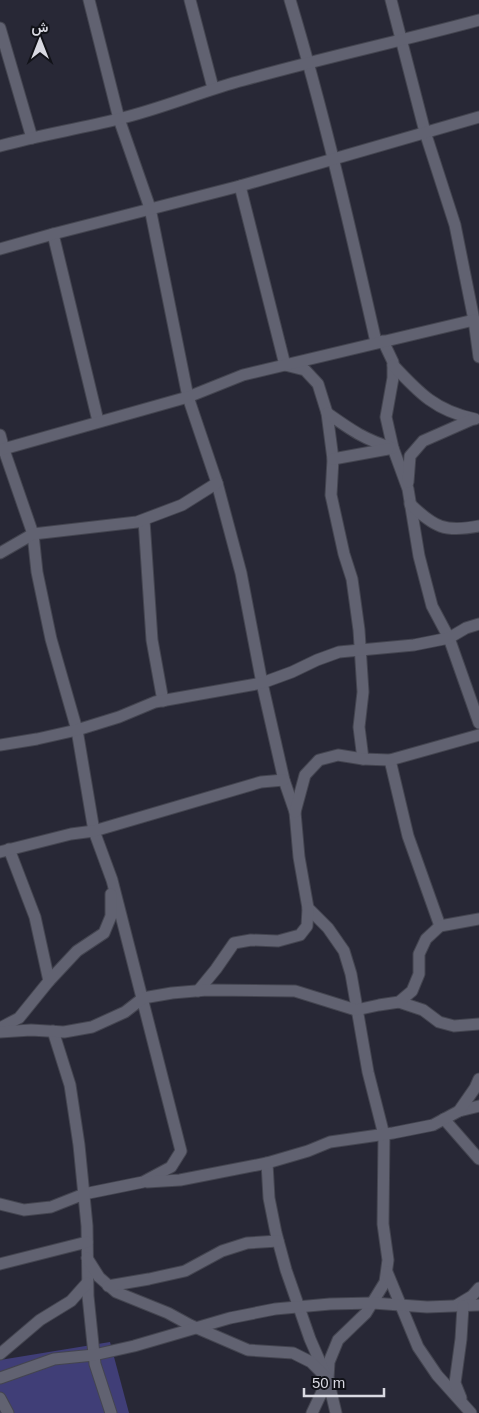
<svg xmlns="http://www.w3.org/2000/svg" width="479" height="1413" font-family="Helvetica,Vazirmatn,sans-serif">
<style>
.green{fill:#403e77}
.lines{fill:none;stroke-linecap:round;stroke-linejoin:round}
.minor-casing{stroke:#444550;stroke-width:13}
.minor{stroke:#616271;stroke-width:11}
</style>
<rect width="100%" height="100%" fill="#282836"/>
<path class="green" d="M110,1342L129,1413H0V1360Z"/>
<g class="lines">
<g class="minor-casing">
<g id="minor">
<path d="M89,0L119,119L150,208L188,397L217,483L241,573L262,683L284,780L295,812L299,857L308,908L328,928L344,951L351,974L368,1072L384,1135L383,1224L388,1260L385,1282L366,1313L338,1340L329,1362L328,1379L336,1413"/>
<path d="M190,0L213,88"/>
<path d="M290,0C324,113 350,227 376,342"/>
<path d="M391,0L425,132L455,225L474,320"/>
<path d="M0,28L32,138"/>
<path d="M0,146C39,135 79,129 118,119C161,109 202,91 244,80C322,58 401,41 479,20"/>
<path d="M240,186L285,365L305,370L318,384L327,413L333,459L331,495L344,554L352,579L359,630L363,692L359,727L363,759"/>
<path d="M53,234L98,421"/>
<path d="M0,249L53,234L240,186L479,117"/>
<path d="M383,341L393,362V378L386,417L393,448L408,489L419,556L432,606L449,638L479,723"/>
<path d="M393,365C419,393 436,411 475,419"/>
<path d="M327,413C351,430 365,440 393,448"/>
<path d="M0,435L4,450L33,534L37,572L51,639L77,730L94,831L112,880L181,1151L171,1167L143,1182L84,1194L51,1207L24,1210L0,1204"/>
<path d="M0,450L188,397L243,375L474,320L479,357"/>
<path d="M333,459L388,449"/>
<path d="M408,482L410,456L423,441L473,419"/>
<path d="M410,504C434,527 445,533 479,526"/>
<path d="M144,520L152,640L163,701"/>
<path d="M0,553L33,534L137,522L182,505L217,483"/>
<path d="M0,745L37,739L77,730L119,717L155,702L262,683L292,672L317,660L339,652L414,645L449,638L466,628L479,624"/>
<path d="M390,760L408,836L440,926"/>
<path d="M295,812L305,775L319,760L338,755L363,759L390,760L479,735"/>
<path d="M9,849L35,917L49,981"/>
<path d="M0,852L71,834L94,831L261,782L284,780"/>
<path d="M198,991L216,969L234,943L251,940L278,941L300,935L307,926L308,908"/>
<path d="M399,1002L423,1010L439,1022L454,1026L479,1024"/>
<path d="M0,1028L19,1018L49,981L77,951L104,933L111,916V894"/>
<path d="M53,1031L70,1085L79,1145L87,1226L88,1296L95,1364L111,1413"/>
<path d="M0,1032L31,1030L64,1032L92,1027L125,1012L143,998L172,993L207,990L295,991L356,1010L379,1005L399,1002L412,991L419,974V954L426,939L440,926L479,919"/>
<path d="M459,1111L479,1106"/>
<path d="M444,1119L479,1159"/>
<path d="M267,1163L269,1198L276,1233L286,1270L310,1339L324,1371"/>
<path d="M147,1182L180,1180L267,1163L308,1151L330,1142L393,1133L433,1125L459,1111L475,1088L479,1079"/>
<path d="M87,1258L99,1277L116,1292L168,1313L190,1325L248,1350L293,1353L311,1362L328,1379"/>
<path d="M0,1264L87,1242"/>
<path d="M387,1272L418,1347L437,1375L471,1413"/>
<path d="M108,1286L149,1279L185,1271L222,1251L247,1243L278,1241"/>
<path d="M457,1305L472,1296L479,1288"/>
<path d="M0,1354L40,1320L71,1301L87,1283"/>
<path d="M0,1378L54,1359L94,1355L134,1346L230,1318L275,1309L330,1304L373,1303L427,1307L479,1305"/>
<path d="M0,1398L8,1413"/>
<path d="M461,1398L455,1383L461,1339L463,1306"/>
<path d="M312,1413L328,1379"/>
</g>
</g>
<use href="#minor" class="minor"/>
</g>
<g transform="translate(40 40)" stroke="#111218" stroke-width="4" paint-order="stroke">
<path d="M0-4L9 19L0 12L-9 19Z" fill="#d9d9e2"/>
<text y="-8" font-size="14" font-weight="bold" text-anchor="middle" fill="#d9d9e2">ش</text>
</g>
<path d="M304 1388v8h80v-8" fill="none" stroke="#d9d9e2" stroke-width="2.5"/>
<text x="312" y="1388" font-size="15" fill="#d9d9e2" stroke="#111218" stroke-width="4" paint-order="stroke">50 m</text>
</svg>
